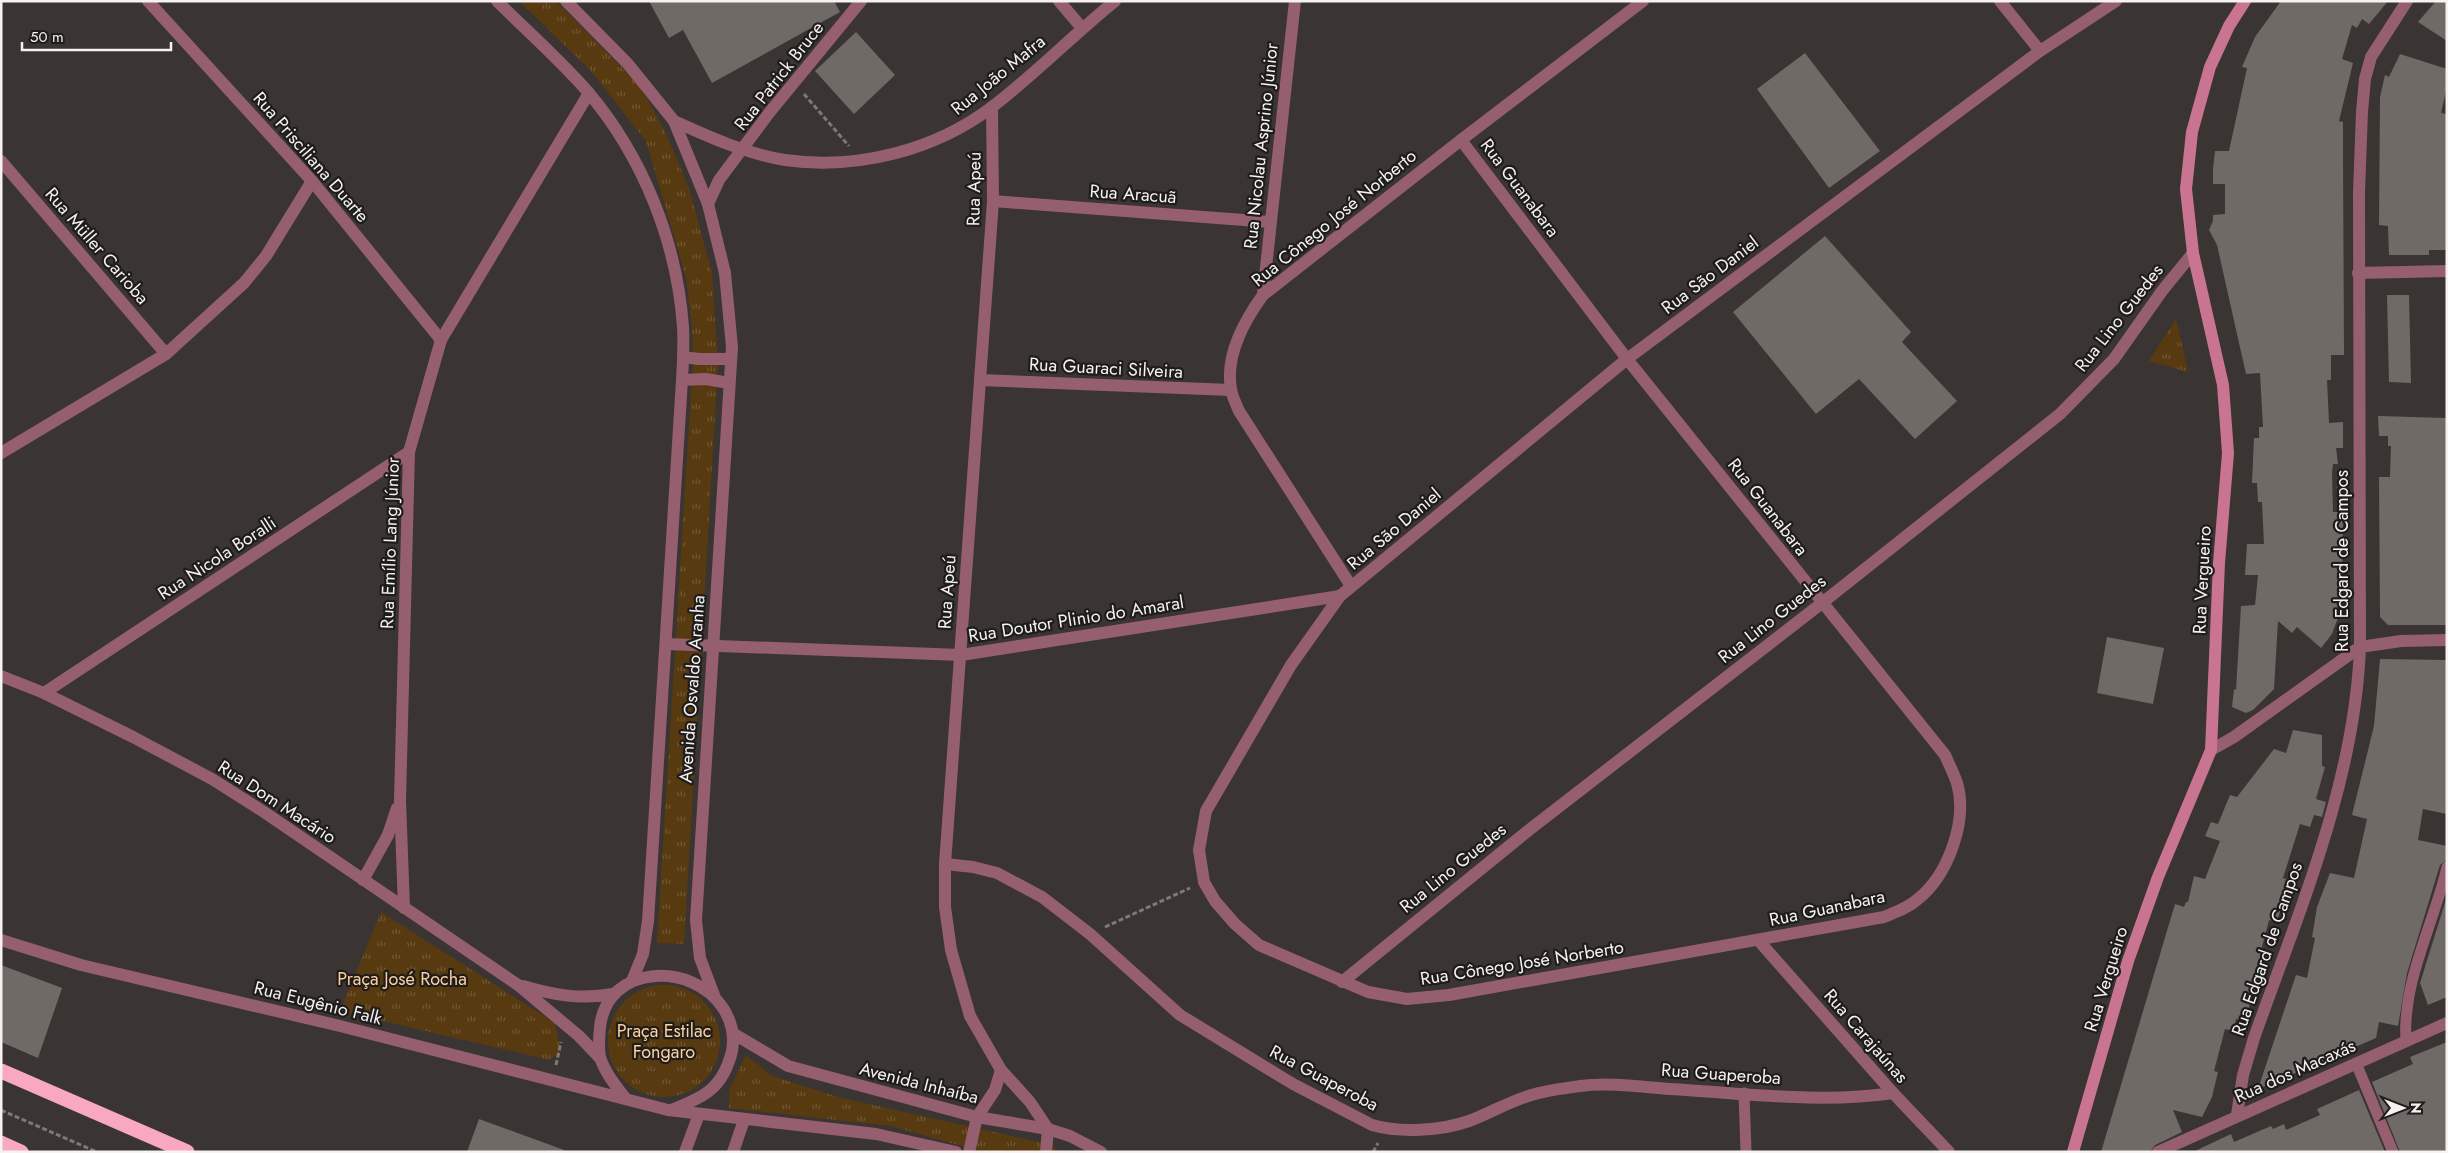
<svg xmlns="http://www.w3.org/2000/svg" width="2448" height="1153" font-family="Jost,sans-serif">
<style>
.park{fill:url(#park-tufts)}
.building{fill:#706a67}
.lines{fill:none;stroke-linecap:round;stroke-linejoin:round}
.path{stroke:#7e7979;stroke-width:3;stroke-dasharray:5 2.5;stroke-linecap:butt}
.lane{stroke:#955f70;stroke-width:11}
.street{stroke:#955f70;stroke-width:12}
.secondary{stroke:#c97491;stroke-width:12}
.highway{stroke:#f8a8c1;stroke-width:15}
.labels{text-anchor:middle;stroke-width:4.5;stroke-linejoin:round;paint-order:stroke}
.street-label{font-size:18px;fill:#f6f2f2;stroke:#1f1c1c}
.park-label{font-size:18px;fill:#fbd19f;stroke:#1f1c1c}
</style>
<defs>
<pattern id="park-tufts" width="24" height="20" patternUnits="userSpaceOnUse" patternTransform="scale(1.25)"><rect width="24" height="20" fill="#583a10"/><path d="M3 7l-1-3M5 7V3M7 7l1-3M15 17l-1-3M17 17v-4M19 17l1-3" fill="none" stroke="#715733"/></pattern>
</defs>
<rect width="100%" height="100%" fill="#3a3433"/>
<g class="park">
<path d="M519,1H556L639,85L664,129L689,188L712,273L718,363L684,944L657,943L693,361L692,327L686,277L646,141L590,70Z"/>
<path d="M2176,319L2187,367L2188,372L2149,361Z"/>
<path d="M381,912L555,1023L561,1051L550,1060L340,1011Z"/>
<circle cx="664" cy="1041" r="56"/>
<path d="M746,1055L772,1076L838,1097L1047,1144L1061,1152H983L891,1126L729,1108V1090Z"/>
</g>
<g class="building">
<path d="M649,1H834L840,12L712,83L683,30L669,38Z"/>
<path d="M2281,1H2388L2369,24L2362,19L2357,28L2352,25L2342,59L2353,63L2339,121L2343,122V152L2344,355H2331V380H2327L2329,423L2343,422V448H2336L2338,464H2333L2332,473L2333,512H2343L2342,607L2332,634L2321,648L2297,627L2292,633L2278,621L2274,689L2253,710L2246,713L2232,707L2234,689L2236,690L2241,606L2255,605L2258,575H2245L2247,544H2264L2262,502H2258L2257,483H2252L2254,438H2259V427H2263L2260,373L2246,374L2217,245L2209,230L2213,221V215L2225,214V184H2213V169L2215,151H2229L2247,68L2242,67L2255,37Z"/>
<path d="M2436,1H2447V41L2418,22Z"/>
<path d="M856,32L895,75L854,114L815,71Z"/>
<path d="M1805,53L1880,151L1829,188L1757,89Z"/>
<path d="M2400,54L2447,69V87L2441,113L2447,114V250H2429V255H2389L2388,226L2379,225L2380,97L2385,75L2389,77Z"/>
<path d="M1825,236L1911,332L1902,342L1957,401L1915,439L1859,379L1816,414L1733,312Z"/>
<path d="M2387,295H2409L2411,383L2389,382Z"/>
<path d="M2378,416L2447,418V625H2388L2380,617L2379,477H2390L2391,446H2388V436H2379Z"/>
<path d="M2107,637L2164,648L2153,704L2097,693Z"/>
<path d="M2380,659L2447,660V814L2423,809L2418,840L2447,846V860L2440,865L2407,973L2398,1026L2379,1022L2376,1038L2258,1089L2296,975L2307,978L2315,938L2312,937L2317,907L2330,873L2354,878L2367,819L2352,815L2374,726Z"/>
<path d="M2293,730L2322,735V766L2325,767L2316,799L2326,802L2322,817L2314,815L2310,827L2300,824L2283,878L2289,880L2277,922L2269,920L2261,951L2268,952L2249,1007L2244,1020L2236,1019L2234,1031L2225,1029L2214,1071L2218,1072L2212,1097L2202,1117L2173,1110L2182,1132L2155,1145L2150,1152H2101L2175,904L2184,907L2186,902H2188L2194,876L2205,879L2220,841L2205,836L2211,822L2218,824L2230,795L2237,797L2274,749L2286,753Z"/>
<path d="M2447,896V997L2428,1005L2420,983Z"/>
<path d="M1,965L62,988L38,1058L1,1042Z"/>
<path d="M2447,1042V1152H2400L2372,1082L2413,1064L2410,1057Z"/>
<path d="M2359,1090L2385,1152H2193L2231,1134L2234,1142L2271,1126L2273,1129L2284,1124L2286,1130L2320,1115L2317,1109Z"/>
<path d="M479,1119L564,1150V1152H467Z"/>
</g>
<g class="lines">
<g class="path">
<path d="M804,94L849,146"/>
<path d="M1105,927L1190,888"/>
<path d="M556,1065L561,1042"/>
<path d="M1,1110L97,1152"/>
<path d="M1373,1152L1378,1143"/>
</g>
<g class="lane">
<path d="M2406,1041C2402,981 2434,924 2447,867"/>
<path d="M2356,1063L2393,1152"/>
<path d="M1744,1093L1746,1152"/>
</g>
<g class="street">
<path d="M148,1L312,181L441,340"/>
<path d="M497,1C527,31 560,60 588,92C643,157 677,242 683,327C684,345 683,363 682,380L648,921L643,954L632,981"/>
<path d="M566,1L628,64L674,121L708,204L725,273L732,347L696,920L700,958L714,995"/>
<path d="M1059,1L1082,28"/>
<path d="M2000,1L2040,51"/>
<path d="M992,107L993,201L945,864V907L951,950L970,1016L1001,1070L1030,1102L1048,1129L1046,1152"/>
<path d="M674,121C709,137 747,154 785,160C856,170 934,151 992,107C1034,75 1073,35 1115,1"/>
<path d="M1461,140L1627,359L1945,755C1949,764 1954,774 1957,783C1968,821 1948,875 1918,899C1908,908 1896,912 1884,917L1449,995L1407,999L1368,992L1259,945L1235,924L1215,901L1204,882L1199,850L1206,811L1291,665L1340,596L1627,359L2040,51L2116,1"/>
<path d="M1,161L166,354"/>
<path d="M993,201L1270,222"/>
<path d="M708,204L719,180L769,113L861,1"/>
<path d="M2358,273L2447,271"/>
<path d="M1263,295L1295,1"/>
<path d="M683,357L699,359H731"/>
<path d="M682,380L706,379L729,383"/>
<path d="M980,380L1231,390"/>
<path d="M1,453L166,354L244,283L266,256L312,181"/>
<path d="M1351,586L1239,411C1236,404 1232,396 1231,389C1225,355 1244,321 1263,295L1461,140L1643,1"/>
<path d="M666,644L961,655L1340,596"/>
<path d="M1,676L44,693L133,737L212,779L264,812L518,985L579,1036L600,1058"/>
<path d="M44,693L409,452"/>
<path d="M2211,750L2234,737L2360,647L2401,641L2447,640"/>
<path d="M945,864L973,867L997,873L1042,897L1090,934L1180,1015L1293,1084L1372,1125C1400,1133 1441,1131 1469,1121C1491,1113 1511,1100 1535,1094C1549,1090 1565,1088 1580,1086C1609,1082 1641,1087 1670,1089C1744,1093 1820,1104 1893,1093"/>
<path d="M363,880L388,835L397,808"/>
<path d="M404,908L400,800L409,452L441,340L589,93"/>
<path d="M1,940L81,965L340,1026L668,1110L876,1134L956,1152"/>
<path d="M1759,941L1893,1093L1949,1152"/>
<path d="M1342,982L1529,830L1822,603L2060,414L2114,359L2162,291L2193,253"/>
<path d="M523,986C554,995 580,1000 613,994"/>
<path d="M734,1034L788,1066L977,1117L1048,1129L1070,1136L1101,1152"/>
<path d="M626,1099C616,1086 605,1073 600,1057C598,1047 599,1037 600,1027C607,964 692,961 723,1008C732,1022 735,1035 732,1051C723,1088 705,1097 671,1110"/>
<path d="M2237,1115L2243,1075L2254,1038C2299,911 2355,782 2360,647L2359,192L2362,112L2365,79L2371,57L2407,1"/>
<path d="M685,1152L699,1114"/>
<path d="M733,1152L744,1120"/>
<path d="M969,1152L977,1117L995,1090L1001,1070"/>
<path d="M2158,1152L2447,1023"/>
</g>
<path class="secondary" d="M2073,1152L2128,961L2158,877L2211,750L2219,563L2228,453L2223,385L2193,253L2186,189L2192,132L2210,67L2229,26L2245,1"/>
<g class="highway">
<path d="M1,1071L187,1152"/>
<path d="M1,1143L21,1152"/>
</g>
</g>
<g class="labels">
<g class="street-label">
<text transform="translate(998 75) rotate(-39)" y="6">Rua João Mafra</text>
<text transform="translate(779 76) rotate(-52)" y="6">Rua Patrick Bruce</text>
<text transform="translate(1261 146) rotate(-84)" y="6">Rua Nicolau Asprino Júnior</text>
<text transform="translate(311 157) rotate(49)" y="6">Rua Prisciliana Duarte</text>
<text transform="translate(1520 188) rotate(53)" y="6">Rua Guanabara</text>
<text transform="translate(974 189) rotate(-89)" y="6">Rua Apeú</text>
<text transform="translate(1133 194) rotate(4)" y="6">Rua Aracuã</text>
<text transform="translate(1334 218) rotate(-39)" y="6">Rua Cônego José Norberto</text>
<text transform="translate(97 246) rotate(49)" y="6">Rua Müller Carioba</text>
<text transform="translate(1710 275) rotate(-37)" y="6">Rua São Daniel</text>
<text transform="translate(2119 318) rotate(-52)" y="6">Rua Lino Guedes</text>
<text transform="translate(1106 368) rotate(3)" y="6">Rua Guaraci Silveira</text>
<text transform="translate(1768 507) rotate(52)" y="6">Rua Guanabara</text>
<text transform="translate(1394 529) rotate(-40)" y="6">Rua São Daniel</text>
<text transform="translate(390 543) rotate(-88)" y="6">Rua Emílio Lang Júnior</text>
<text transform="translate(217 558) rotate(-33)" y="6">Rua Nicola Boralli</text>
<text transform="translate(2342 561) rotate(-90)" y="6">Rua Edgard de Campos</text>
<text transform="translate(2202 580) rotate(-87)" y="6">Rua Vergueiro</text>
<text transform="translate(947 592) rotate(-86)" y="6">Rua Apeú</text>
<text transform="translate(1076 619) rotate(-9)" y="6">Rua Doutor Plinio do Amaral</text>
<text transform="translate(1772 619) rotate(-38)" y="6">Rua Lino Guedes</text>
<text transform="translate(692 689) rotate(-86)" y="6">Avenida Osvaldo Aranha</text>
<text transform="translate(277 802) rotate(33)" y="6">Rua Dom Macário</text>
<text transform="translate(1453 868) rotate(-39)" y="6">Rua Lino Guedes</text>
<text transform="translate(1827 908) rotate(-12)" y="6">Rua Guanabara</text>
<text transform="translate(2267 949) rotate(-71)" y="6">Rua Edgard de Campos</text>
<text transform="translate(1522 963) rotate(-9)" y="6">Rua Cônego José Norberto</text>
<text transform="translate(2106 979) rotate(-73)" y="6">Rua Vergueiro</text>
<text transform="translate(318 1003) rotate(14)" y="6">Rua Eugênio Falk</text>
<text transform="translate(1866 1036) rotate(49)" y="6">Rua Carajaúnas</text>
<text transform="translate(2295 1071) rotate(-24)" y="6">Rua dos Macaxás</text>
<text transform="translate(1721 1074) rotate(4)" y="6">Rua Guaperoba</text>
<text transform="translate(1324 1078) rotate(28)" y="6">Rua Guaperoba</text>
<text transform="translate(919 1083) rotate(14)" y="6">Avenida Inhaíba</text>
</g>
<g class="park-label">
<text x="402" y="985">Praça José Rocha</text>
<text x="664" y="1037">Praça Estilac<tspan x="664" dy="21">Fongaro</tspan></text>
</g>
</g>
<rect width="2448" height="1153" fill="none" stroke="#f6f2f2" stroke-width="5"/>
<g transform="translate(2403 1108) rotate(90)" stroke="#1f1c1c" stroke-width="4" paint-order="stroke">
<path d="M0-4L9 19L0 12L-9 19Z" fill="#f6f2f2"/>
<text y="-8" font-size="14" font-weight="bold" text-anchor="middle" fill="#f6f2f2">N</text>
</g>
<path d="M22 42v8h149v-8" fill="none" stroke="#f6f2f2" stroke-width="2.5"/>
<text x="30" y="42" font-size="15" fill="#f6f2f2" stroke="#1f1c1c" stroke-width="4" paint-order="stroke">50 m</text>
</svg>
